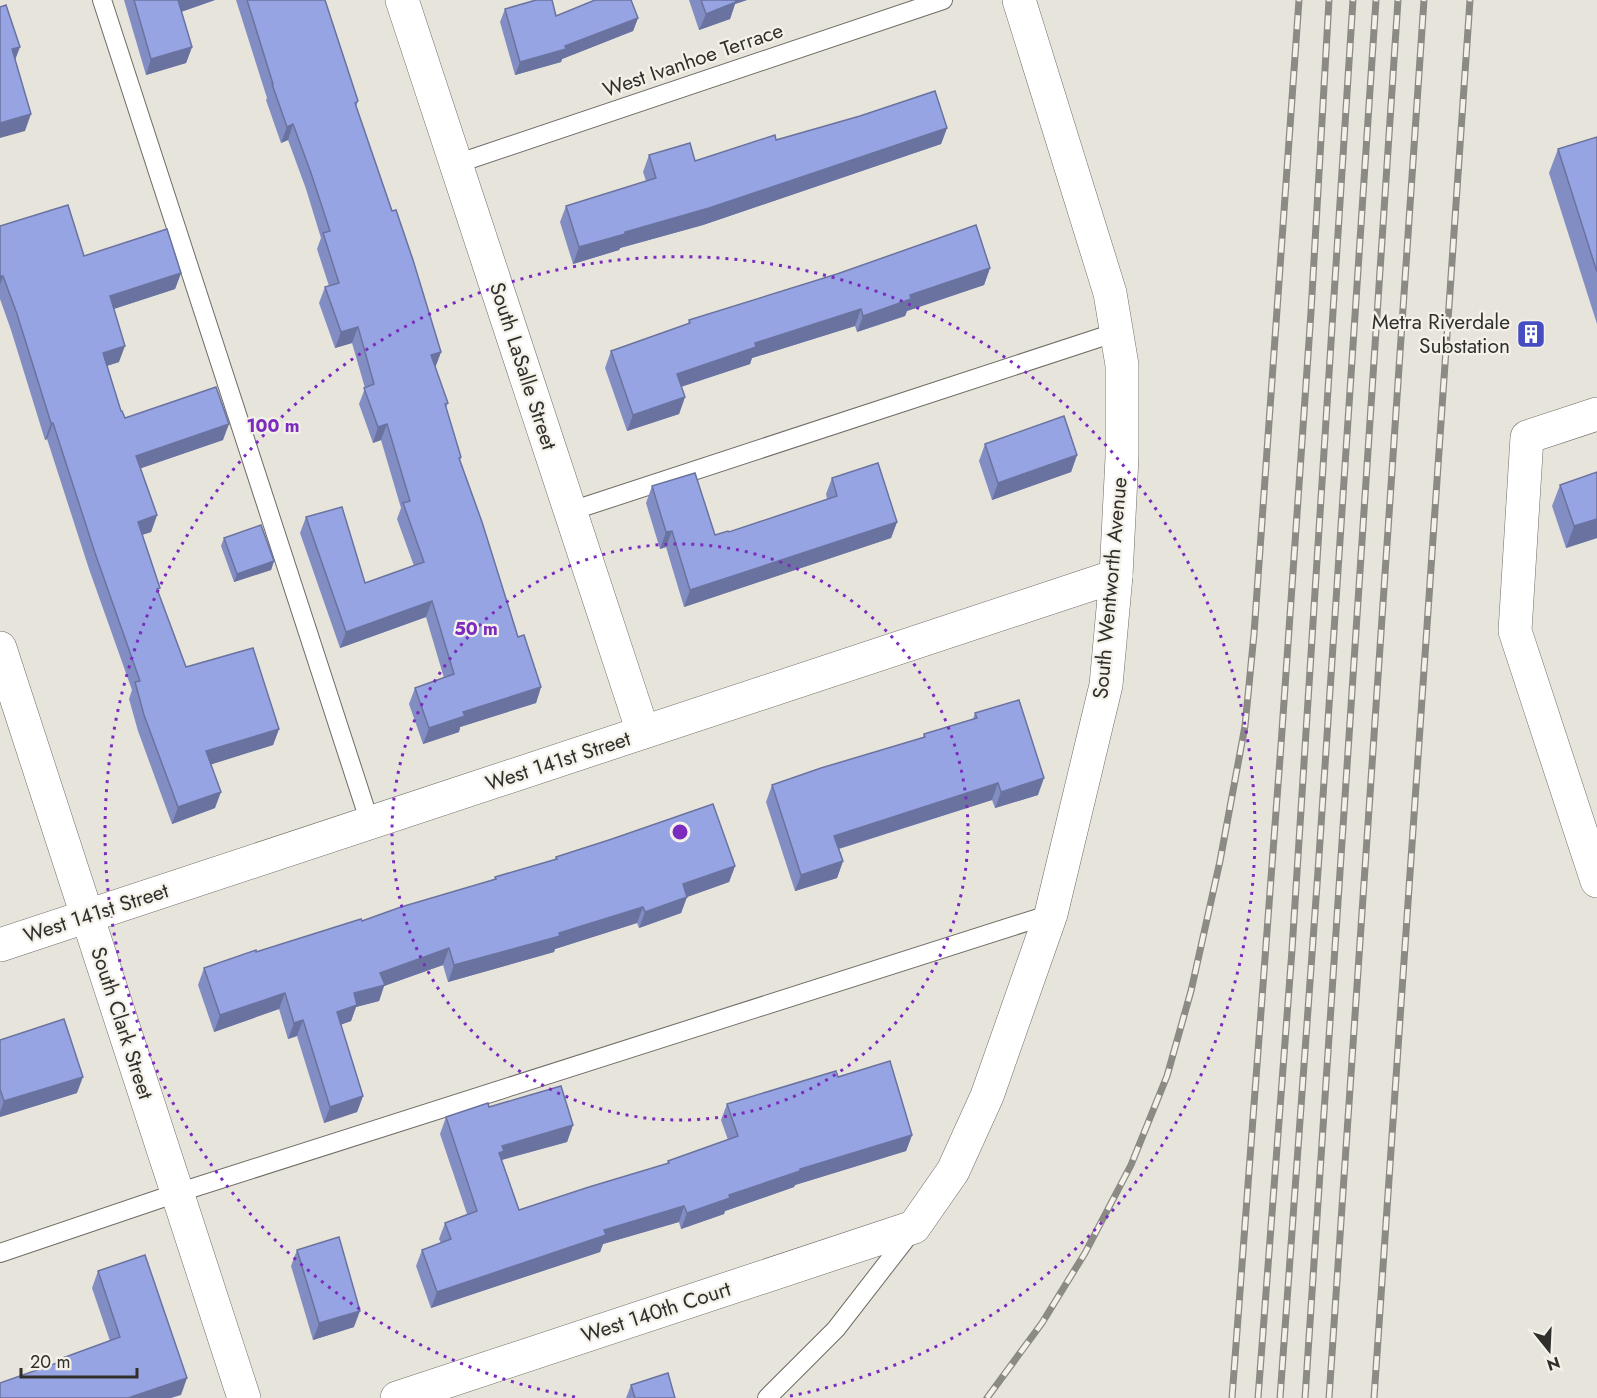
<svg xmlns="http://www.w3.org/2000/svg" width="1597" height="1398" font-family="Jost,sans-serif">
<style>
.lines{fill:none;stroke-linecap:round;stroke-linejoin:round}
.service-casing{stroke:#6f6c65;stroke-width:20}
.minor-casing{stroke:#6f6c65;stroke-width:34}
.service{stroke:#fff;stroke-width:18}
.minor{stroke:#fff;stroke-width:33}
.rail-casing{stroke:#8c8a84;stroke-width:7}
.rail{stroke:#f4f1e9;stroke-width:4.5;stroke-dasharray:14;stroke-linecap:butt}
.wall{fill:#828dc3}
.shaded-wall{fill:#6a739f}
.building{fill:#97a4e3;stroke:#6a739f;stroke-width:1.5}
.ring{fill:none;stroke:#7b2cbf;stroke-width:3;stroke-dasharray:3 6}
.labels{text-anchor:middle;stroke-width:4.5;stroke-linejoin:round;paint-order:stroke}
.street-label{font-size:21px;fill:#302f2b;stroke:#f4f1e9}
.poi-label{font-size:21px;fill:#302f2b;stroke:#f4f1e9;text-anchor:end}
.centre{fill:#7b2cbf;stroke:#f4f1e9;stroke-width:3}
.ring-label{font-size:18px;text-anchor:middle;font-weight:bold;fill:#7b2cbf;stroke:#f4f1e9;stroke-width:4.5;stroke-linejoin:round;paint-order:stroke}
</style>
<rect width="100%" height="100%" fill="#e7e4dc"/>
<g class="lines">
<g class="service-casing">
<g id="service">
<path d="M102,0L370,823"/>
<path d="M456,164L943,0"/>
<path d="M571,511L1117,332"/>
<path d="M0,1253L177,1193L1051,914"/>
<path d="M767,1398L836,1329L912,1231"/>
</g>
</g>
<g class="minor-casing">
<g id="minor">
<path d="M402,0L643,732"/>
<path d="M1597,414L1527,437L1515,631L1597,881"/>
<path d="M0,648L244,1398"/>
<path d="M0,945L1116,576"/>
<path d="M397,1398L914,1227L953,1171L987,1096L1051,914L1106,685L1116,576L1122,457V365L1110,293L1019,0"/>
</g>
</g>
<use href="#service" class="service"/>
<use href="#minor" class="minor"/>
<g class="rail-casing">
<g id="rail">
<path d="M987,1398L1042,1323L1085,1253L1131,1165L1167,1076L1191,991L1220,861L1245,726L1254,634L1299,0"/>
<path d="M1232,1398L1281,745L1311,312L1329,0"/>
<path d="M1258,1398L1292,950L1353,0"/>
<path d="M1280,1398L1318,871L1376,0"/>
<path d="M1305,1398L1398,0"/>
<path d="M1329,1398L1424,0"/>
<path d="M1374,1398L1470,0"/>
</g>
</g>
<use href="#rail" class="rail"/>
</g>
<g class="wall">
<path d="M124,0H215L181,12L192,47L186,63L146,75Z"/>
<path d="M236,0H325L358,101L356,107L441,352L435,368L448,403L446,408L461,457L460,461L518,637L541,687L536,703L460,727L459,732L423,744L409,704L415,688L444,678L426,617L340,648L300,533L306,517L365,583L414,566L397,519L401,508L381,440L373,443L359,404L365,388L352,343L335,348L319,303L325,287L329,286L317,249L321,238L306,189L288,140L281,143L266,100L267,98Z"/>
<path d="M689,0H747L735,4L730,19L699,30Z"/>
<path d="M505,9L556,16L638,18L633,31L562,59L561,62L515,75L500,22Z"/>
<path d="M947,128L941,144L703,225L620,248L619,250L573,264L560,222L566,206L646,181L643,172L649,155L695,161L776,140Z"/>
<path d="M1597,137V324L1549,173L1558,149Z"/>
<path d="M0,226L84,256L181,273L175,289L114,309L119,362L107,366L121,411L125,418L223,440L141,468L157,515L151,532L142,535L160,588L158,592L186,667L279,729L273,745L211,764L215,808L172,824L138,731L129,699L132,690L89,569L47,439L45,440L11,330L0,299Z"/>
<path d="M990,268L984,285L907,311L905,316L857,332L855,326L752,358L750,364L681,387L685,397L679,414L627,431L605,368L611,351L688,324L689,320Z"/>
<path d="M985,444L1077,455L1071,472L992,500L979,461Z"/>
<path d="M1597,472V538L1566,548L1552,506L1560,485Z"/>
<path d="M832,478L897,522L891,538L684,607L666,547L660,549L646,503L652,486L715,535L729,532L827,499L826,494Z"/>
<path d="M224,538L274,561L271,570L234,582L221,546Z"/>
<path d="M975,713L1038,795L995,808L992,800L839,849L843,861L837,878L795,891L766,802L772,785L923,737L924,734L973,719Z"/>
<path d="M556,857L735,866L729,882L687,897L681,913L639,928L637,923L555,949L554,952L448,982L443,965L384,986L379,1001L356,1007L351,1021L340,1025L363,1096L357,1112L324,1123L297,1036L288,1039L279,1009L214,1032L198,985L204,968L362,921L494,880L495,877L555,859Z"/>
<path d="M0,1040L77,1093L0,1117Z"/>
<path d="M838,1077L912,1135L906,1151L795,1185L794,1187L725,1211L724,1214L681,1229L679,1222L603,1244L600,1252L431,1308L416,1266L422,1250L441,1243L439,1239L445,1223L467,1214L440,1134L446,1117L489,1107L573,1125L567,1142L502,1160L519,1210L667,1164L668,1161L728,1140L721,1120L727,1104Z"/>
<path d="M297,1250L354,1327L313,1340L291,1266Z"/>
<path d="M98,1271L181,1395L56,1363L57,1360L110,1341L92,1288Z"/>
<path d="M631,1385L675,1398H626Z"/>
</g>
<g class="shaded-wall">
<path d="M177,0H215L172,15Z"/>
<path d="M729,0H747L735,4L730,19L699,30L706,14Z"/>
<path d="M638,18L633,31L562,59L561,62L515,75L520,62L565,46Z"/>
<path d="M20,47L14,63L12,49Z"/>
<path d="M192,47L186,63L146,75L151,59Z"/>
<path d="M31,114L25,131L0,138V123Z"/>
<path d="M293,124L288,140L281,143L287,127Z"/>
<path d="M947,128L941,144L703,225L620,248L619,250L573,264L579,247Z"/>
<path d="M990,268L984,285L907,311L905,316L857,332L863,316L910,295Z"/>
<path d="M181,273L175,289L104,312L110,296Z"/>
<path d="M0,276H3L0,285Z"/>
<path d="M861,309L855,326L752,358L750,364L671,390L677,374L755,343Z"/>
<path d="M358,327L352,343L335,348L341,332Z"/>
<path d="M125,346L119,362L97,369L103,353Z"/>
<path d="M441,352L435,368L431,355Z"/>
<path d="M685,397L679,414L627,431L633,415Z"/>
<path d="M51,423H53L47,439L45,440Z"/>
<path d="M229,424L223,440L130,472L136,456Z"/>
<path d="M387,424L381,440L373,443L378,427Z"/>
<path d="M1077,455L1071,472L992,500L998,483Z"/>
<path d="M157,515L151,532L132,538L138,522Z"/>
<path d="M1597,519V538L1566,548L1574,526Z"/>
<path d="M897,522L891,538L684,607L690,590Z"/>
<path d="M672,531L666,547L660,549L666,532Z"/>
<path d="M274,561L271,570L234,582L237,574Z"/>
<path d="M432,601L426,617L340,648L346,632Z"/>
<path d="M541,687L536,703L460,727L459,732L423,744L429,728L463,712Z"/>
<path d="M279,729L273,745L200,768L206,751Z"/>
<path d="M1044,778L1038,795L995,808L1001,792Z"/>
<path d="M998,783L992,800L828,852L834,836Z"/>
<path d="M221,792L215,808L172,824L178,807Z"/>
<path d="M843,861L837,878L795,891L801,875Z"/>
<path d="M735,866L729,882L687,897L681,913L639,928L645,912L683,884Z"/>
<path d="M643,907L637,923L555,949L554,952L448,982L454,965Z"/>
<path d="M449,948L443,965L384,986L379,1001L356,1007L351,1021L331,1028L337,1012L354,993L380,973Z"/>
<path d="M285,993L279,1009L214,1032L220,1015Z"/>
<path d="M303,1020L297,1036L288,1039L294,1023Z"/>
<path d="M83,1077L77,1093L0,1117V1112L4,1101Z"/>
<path d="M363,1096L357,1112L324,1123L330,1107Z"/>
<path d="M573,1125L567,1142L501,1160L493,1169L502,1146Z"/>
<path d="M912,1135L906,1151L795,1185L794,1187L725,1211L724,1214L681,1229L687,1213L729,1195L800,1169Z"/>
<path d="M684,1206L679,1222L603,1244L600,1252L431,1308L437,1292L604,1230Z"/>
<path d="M360,1311L354,1327L313,1340L319,1323Z"/>
<path d="M187,1378L181,1395L171,1398H128Z"/>
</g>
<g class="building">
<path d="M134,0H178L192,47L151,59Z"/>
<path d="M247,0H325L358,101L355,103L392,211L396,210L413,260L441,352L431,355L448,403L445,404L461,457L459,458L482,522L518,637L524,635L541,687L463,712L465,716L429,728L415,688L454,674L432,601L346,632L306,517L342,507L365,583L424,562L403,503L410,501L387,424L378,427L364,388L374,384L358,327L341,332L325,287L339,283L323,233L330,231L311,173L293,124L287,127L272,84H273Z"/>
<path d="M536,0H552L556,16L595,0H631L638,18L565,46L566,49L520,62L505,9Z"/>
<path d="M701,0H735L736,2L706,14Z"/>
<path d="M6,5L20,47L12,49L31,114L0,123V7Z"/>
<path d="M935,91L947,128L709,208L625,232V234L579,247L566,206L656,178L649,155L690,143L695,161L775,135L776,140L860,116Z"/>
<path d="M1597,137V272L1558,149Z"/>
<path d="M68,205L84,256L167,229L181,273L110,296L125,346L103,353L121,411H122L125,418L216,387L229,424L136,456L157,515L138,522L160,588L157,589L186,667L253,648L279,729L206,751L221,792L178,807L144,715L135,682L140,681L95,553L53,423H51L17,314L3,276H0V226Z"/>
<path d="M976,225L990,268L910,295L911,299L863,316L861,309L755,343L756,347L677,374L685,397L633,415L611,351L690,323L689,320L837,274Z"/>
<path d="M1064,416L1077,455L998,483L985,444Z"/>
<path d="M878,463L897,522L690,590L672,531L666,532L652,486L695,473L715,535L728,531L729,532L837,496L832,478Z"/>
<path d="M1597,472V519L1574,526L1560,485Z"/>
<path d="M261,525L274,561L237,574L224,538Z"/>
<path d="M1019,700L1044,778L1001,792L998,783L834,836L843,861L801,875L772,785L821,768L925,737L924,734L977,718L975,713Z"/>
<path d="M713,804L735,866L683,884L687,897L645,912L643,907L559,933L560,936L454,965L449,948L380,973L385,985L354,993L357,1005L337,1012L363,1096L330,1107L303,1020L294,1023L285,993L220,1015L204,968L256,950V952L361,919L362,921L401,907L496,879L495,877L557,859L556,857L612,839Z"/>
<path d="M64,1019L83,1077L4,1101L0,1089V1040Z"/>
<path d="M890,1061L912,1135L800,1169V1171L729,1195L730,1198L687,1213L684,1206L604,1230L606,1235L437,1292L422,1250L451,1239L445,1223L477,1211L446,1117L488,1103L489,1107L561,1086L573,1125L502,1146L504,1151L499,1153L519,1210L589,1187L669,1163L668,1161L738,1136L727,1104L836,1071L838,1077Z"/>
<path d="M339,1237L360,1311L319,1323L297,1250Z"/>
<path d="M145,1255L187,1378L128,1398H0V1383L57,1363V1360L120,1337L98,1271Z"/>
<path d="M668,1373L675,1398H635L631,1385Z"/>
</g>
<g class="ring">
<circle cx="680" cy="832" r="288"/>
<path d="M575 1397A575 575 0 1 1 785 1397"/>
</g>
<defs>
<g id="building-square" transform="scale(1.5)"><rect x="-9" y="-9" width="18" height="18" rx="4" fill="#464cc1" stroke="#f4f1e9"/><path d="M-4-6H4V6H1V3H-1V6H-4ZM-2.5-4.3h1.7v1.8h-1.7ZM.8-4.3h1.7v1.8H.8ZM-2.5-1h1.7V.8h-1.7ZM.8-1h1.7V.8H.8Z" fill="#fff"/></g>
</defs>
<g fill-rule="evenodd">
<use href="#building-square" x="1531" y="334"/>
</g>
<g class="labels">
<g class="street-label">
<text transform="translate(693 60) rotate(-19)" y="7">West Ivanhoe Terrace</text>
<text transform="translate(523 366) rotate(72)" y="7">South LaSalle Street</text>
<text transform="translate(1110 588) rotate(-85)" y="7">South Wentworth Avenue</text>
<text transform="translate(558 761) rotate(-18)" y="7">West 141st Street</text>
<text transform="translate(96 913) rotate(-18)" y="7">West 141st Street</text>
<text transform="translate(122 1023) rotate(72)" y="7">South Clark Street</text>
<text transform="translate(656 1312) rotate(-18)" y="7">West 140th Court</text>
</g>
<g class="poi-label">
<text x="1510" y="329">Metra Riverdale<tspan x="1510" dy="24">Substation</tspan></text>
</g>
</g>
<circle cx="680" cy="832" r="9" class="centre"/>
<g class="ring-label">
<text x="273" y="432">100 m</text>
<text x="476" y="635">50 m</text>
</g>
<g transform="translate(1549 1350) rotate(162)" stroke="#f4f1e9" stroke-width="4.5" paint-order="stroke">
<path d="M0-4.5L10 22L0 15L-10 22Z" fill="#302f2b"/>
<text y="-9" font-size="16" font-weight="bold" text-anchor="middle" fill="#302f2b">N</text>
</g>
<path d="M21 1368v9h116v-9" fill="none" stroke="#302f2b" stroke-width="3"/>
<text x="30" y="1368" font-size="18" fill="#302f2b" stroke="#f4f1e9" stroke-width="4.5" paint-order="stroke">20 m</text>
</svg>
